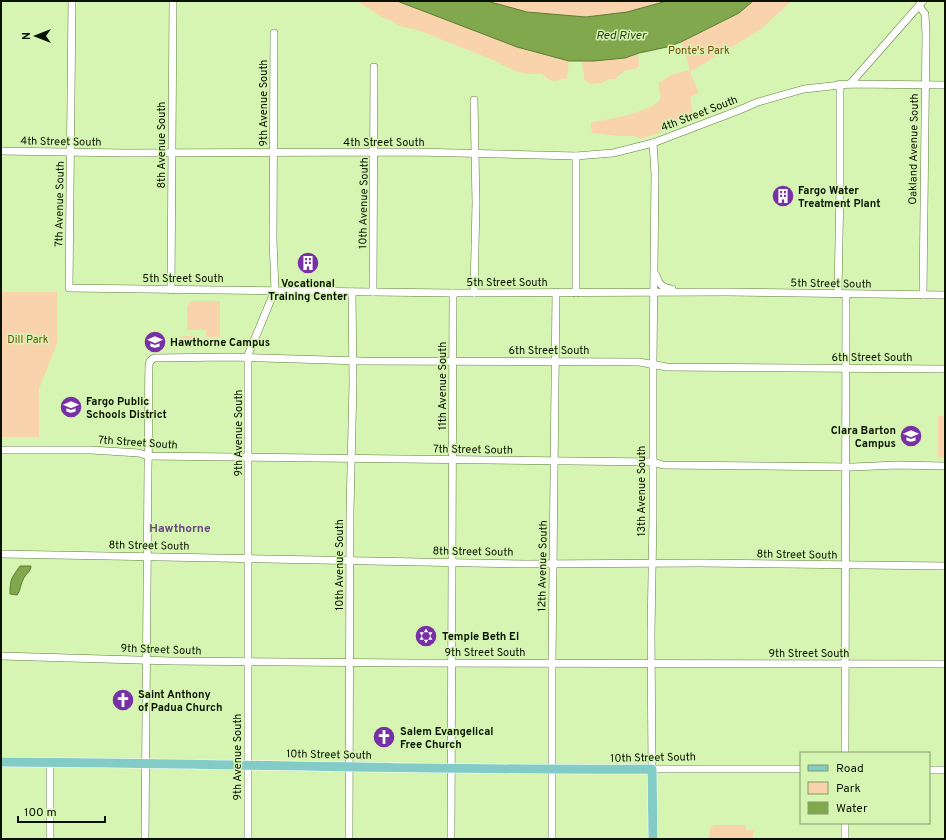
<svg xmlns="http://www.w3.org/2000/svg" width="946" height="840" font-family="Overpass,sans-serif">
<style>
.green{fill:#f8d3ac}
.water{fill:#81a84c;stroke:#5d7b35}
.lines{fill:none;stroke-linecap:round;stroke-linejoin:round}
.minor-casing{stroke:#627d3f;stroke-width:8}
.major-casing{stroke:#fff;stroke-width:10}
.minor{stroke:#fff;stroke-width:7}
.major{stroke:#82cbc7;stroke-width:9}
.labels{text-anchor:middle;stroke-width:3;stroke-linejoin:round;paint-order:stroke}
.park-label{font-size:11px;fill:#7a4c0c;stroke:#d6f5b2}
.street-label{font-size:11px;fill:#091300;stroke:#d6f5b2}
.poi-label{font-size:11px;font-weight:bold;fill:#091300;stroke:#d6f5b2;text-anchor:start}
.water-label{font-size:12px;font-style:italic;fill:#2f3f19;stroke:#d6f5b2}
.neighbourhood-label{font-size:12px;font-weight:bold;fill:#684782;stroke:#d6f5b2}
</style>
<rect width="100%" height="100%" fill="#d6f5b2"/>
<g class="green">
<path d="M357,1H397L517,47L569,61L567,78L555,81L550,80L541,74H530L517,72L491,59L420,31L400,26L392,21L382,17Z"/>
<path d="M487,1H667L627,12L586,17L527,12Z"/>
<path d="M753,1H791L760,30L690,72L699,93L690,97L693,114L678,121L663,122L662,132L640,139L635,136H619L592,133L591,123L593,122C606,120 655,111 660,99C661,94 658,88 659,83L671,75L690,70L681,42L739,13Z"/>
<path d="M638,54L639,67L634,69L624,71L615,79H608L602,83L590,84L584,80C585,74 582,68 582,61L625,58Z"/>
<path d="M1,292H57V343L39,389V437H1Z"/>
<path d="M191,301H220V337H206V330H187V307Z"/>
<rect x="181" y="336" width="16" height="10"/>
<rect x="938" y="416" width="7" height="41"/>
<path d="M714,825H746V830H753V839H709L710,829Z"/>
</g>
<g class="water">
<path d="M397,1H487L527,12L586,17L627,12L667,1H753L739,13L681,42L667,47L639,53L625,58L594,61H569L517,47Z"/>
<path d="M20,566H31C31,572 25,574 23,580C20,585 21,590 17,595L10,594C10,578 12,578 20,566Z"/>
</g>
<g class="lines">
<g class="minor-casing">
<g id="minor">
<path d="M72,1L69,288L453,293L728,292L945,295"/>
<path d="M919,6L925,14L926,35L923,295"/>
<path d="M850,84L923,1"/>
<path d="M474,100L476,203L474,293"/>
<path d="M653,143L655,174L653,364V515L651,634L652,769H801"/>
<path d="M1,151L125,153L414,152L576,156L613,153L653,143L737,111L758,102L804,89L850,84L945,85"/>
<path d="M576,156V293"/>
<path d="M656,275C659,284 662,288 672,289"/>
<path d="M171,290L173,1"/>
<path d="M373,292L374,67"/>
<path d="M838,294L840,187V84"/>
<path d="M1,450H91L139,453L148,456L653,462L663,465L853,467L897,465L945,466"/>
<path d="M1,554L525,564L700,563L945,566"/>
<path d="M1,656L172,661L411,663L945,664"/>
<path d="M845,753L846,294"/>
<path d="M50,762V839"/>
<path d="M929,770H945"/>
<path d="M845,823V839"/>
<path d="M145,839C145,715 146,591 148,468C149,433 148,399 149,365L150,361L154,358L231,357L361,361L639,362L667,367L945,369"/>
<path d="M248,839V355L275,290L273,240L274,33"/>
<path d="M349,839L350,511L353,383L352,292"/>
<path d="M451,839L453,293"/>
<path d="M552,839V663L556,292"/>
</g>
</g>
<g class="major-casing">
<path id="major" d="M1,762C218,763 435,771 652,769L653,839"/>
</g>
<use href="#minor" class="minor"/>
<use href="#major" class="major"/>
</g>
<defs>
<g id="building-disc" transform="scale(1.15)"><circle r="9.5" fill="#7731a5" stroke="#d6f5b2"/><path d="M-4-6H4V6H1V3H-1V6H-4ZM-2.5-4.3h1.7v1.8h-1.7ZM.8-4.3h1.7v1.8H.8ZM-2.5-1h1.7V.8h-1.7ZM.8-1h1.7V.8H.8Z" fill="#fff"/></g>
<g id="school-disc" transform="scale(1.15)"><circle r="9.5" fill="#7731a5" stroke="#d6f5b2"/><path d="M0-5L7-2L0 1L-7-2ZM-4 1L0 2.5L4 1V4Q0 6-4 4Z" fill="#fff"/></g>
<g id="synagogue-disc" transform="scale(1.15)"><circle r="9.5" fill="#7731a5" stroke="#d6f5b2"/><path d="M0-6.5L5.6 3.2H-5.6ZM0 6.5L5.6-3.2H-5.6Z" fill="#fff"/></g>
<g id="church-disc" transform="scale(1.15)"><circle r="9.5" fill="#7731a5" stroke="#d6f5b2"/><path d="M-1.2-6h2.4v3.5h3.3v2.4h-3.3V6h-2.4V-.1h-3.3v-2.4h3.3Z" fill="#fff"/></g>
</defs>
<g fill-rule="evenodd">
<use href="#building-disc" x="783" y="196"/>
<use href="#building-disc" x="308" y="263"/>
<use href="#school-disc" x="155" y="342"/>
<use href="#school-disc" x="71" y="407"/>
<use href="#school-disc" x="911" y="436"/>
<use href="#synagogue-disc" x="426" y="636"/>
<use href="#church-disc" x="123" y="700"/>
<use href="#church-disc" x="384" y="737"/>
</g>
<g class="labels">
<g class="park-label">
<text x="699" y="54">Ponte's Park</text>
<text x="28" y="343">Dill Park</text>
</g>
<g class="street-label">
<text transform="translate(263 103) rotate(-90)" y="4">9th Avenue South</text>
<text transform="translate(699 113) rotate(-21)" y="4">4th Street South</text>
<text transform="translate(61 141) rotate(1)" y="4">4th Street South</text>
<text x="384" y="146">4th Street South</text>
<text transform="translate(161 145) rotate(-90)" y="4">8th Avenue South</text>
<text transform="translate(913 149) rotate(-89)" y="4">Oakland Avenue South</text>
<text transform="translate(363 203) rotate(-89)" y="4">10th Avenue South</text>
<text transform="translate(59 204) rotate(-89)" y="4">7th Avenue South</text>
<text x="183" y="282">5th Street South</text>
<text x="507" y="286">5th Street South</text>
<text transform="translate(831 283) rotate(1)" y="4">5th Street South</text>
<text x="549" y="354">6th Street South</text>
<text x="872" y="361">6th Street South</text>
<text transform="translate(442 386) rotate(-90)" y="4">11th Avenue South</text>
<text transform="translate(238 433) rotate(-90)" y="4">9th Avenue South</text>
<text transform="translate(138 442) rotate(4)" y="4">7th Street South</text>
<text transform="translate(473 449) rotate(1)" y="4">7th Street South</text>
<text transform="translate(641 491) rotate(-90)" y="4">13th Avenue South</text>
<text transform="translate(149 545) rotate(1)" y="4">8th Street South</text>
<text transform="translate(473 551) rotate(1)" y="4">8th Street South</text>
<text transform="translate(797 554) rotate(1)" y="4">8th Street South</text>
<text transform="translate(339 565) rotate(-90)" y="4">10th Avenue South</text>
<text transform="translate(542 566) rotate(-89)" y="4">12th Avenue South</text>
<text transform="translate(161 649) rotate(2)" y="4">9th Street South</text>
<text x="485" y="656">9th Street South</text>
<text x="809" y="657">9th Street South</text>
<text transform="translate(329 754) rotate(1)" y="4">10th Street South</text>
<text transform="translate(237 757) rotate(-90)" y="4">9th Avenue South</text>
<text transform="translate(653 757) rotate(-1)" y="4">10th Street South</text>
</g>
<g class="poi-label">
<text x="798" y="194">Fargo Water<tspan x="798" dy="13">Treatment Plant</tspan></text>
<text x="308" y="287" text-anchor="middle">Vocational<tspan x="308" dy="13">Training Center</tspan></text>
<text x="170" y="346">Hawthorne Campus</text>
<text x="86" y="405">Fargo Public<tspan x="86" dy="13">Schools District</tspan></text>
<text x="896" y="434" text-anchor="end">Clara Barton<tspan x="896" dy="13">Campus</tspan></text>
<text x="442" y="640">Temple Beth El</text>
<text x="138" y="698">Saint Anthony<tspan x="138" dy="13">of Padua Church</tspan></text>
<text x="400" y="735">Salem Evangelical<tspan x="400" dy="13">Free Church</tspan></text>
</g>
<g class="water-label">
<text x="621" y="39">Red River</text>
</g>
<g class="neighbourhood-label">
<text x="180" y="532">Hawthorne</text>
</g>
</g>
<rect width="946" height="840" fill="none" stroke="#091300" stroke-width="4"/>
<rect x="800" y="752" width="130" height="72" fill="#d6f5b2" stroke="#849b6b"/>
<rect x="808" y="765" width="20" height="6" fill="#82cbc7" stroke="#849b6b"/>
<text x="836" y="772" font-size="12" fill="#091300">Road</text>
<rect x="808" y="782" width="20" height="12" fill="#f8d3ac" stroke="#849b6b"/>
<text x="836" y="792" font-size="12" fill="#091300">Park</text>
<rect x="808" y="802" width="20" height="12" fill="#81a84c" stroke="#849b6b"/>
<text x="836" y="812" font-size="12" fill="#091300">Water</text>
<g transform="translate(36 36) rotate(270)" stroke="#d6f5b2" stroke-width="3" paint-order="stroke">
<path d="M0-3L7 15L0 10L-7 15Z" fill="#091300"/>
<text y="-6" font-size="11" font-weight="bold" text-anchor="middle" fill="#091300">N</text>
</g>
<path d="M18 816v6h87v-6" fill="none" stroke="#091300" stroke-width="2"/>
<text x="24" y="816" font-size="12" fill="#091300" stroke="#d6f5b2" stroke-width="3" paint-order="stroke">100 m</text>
</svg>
